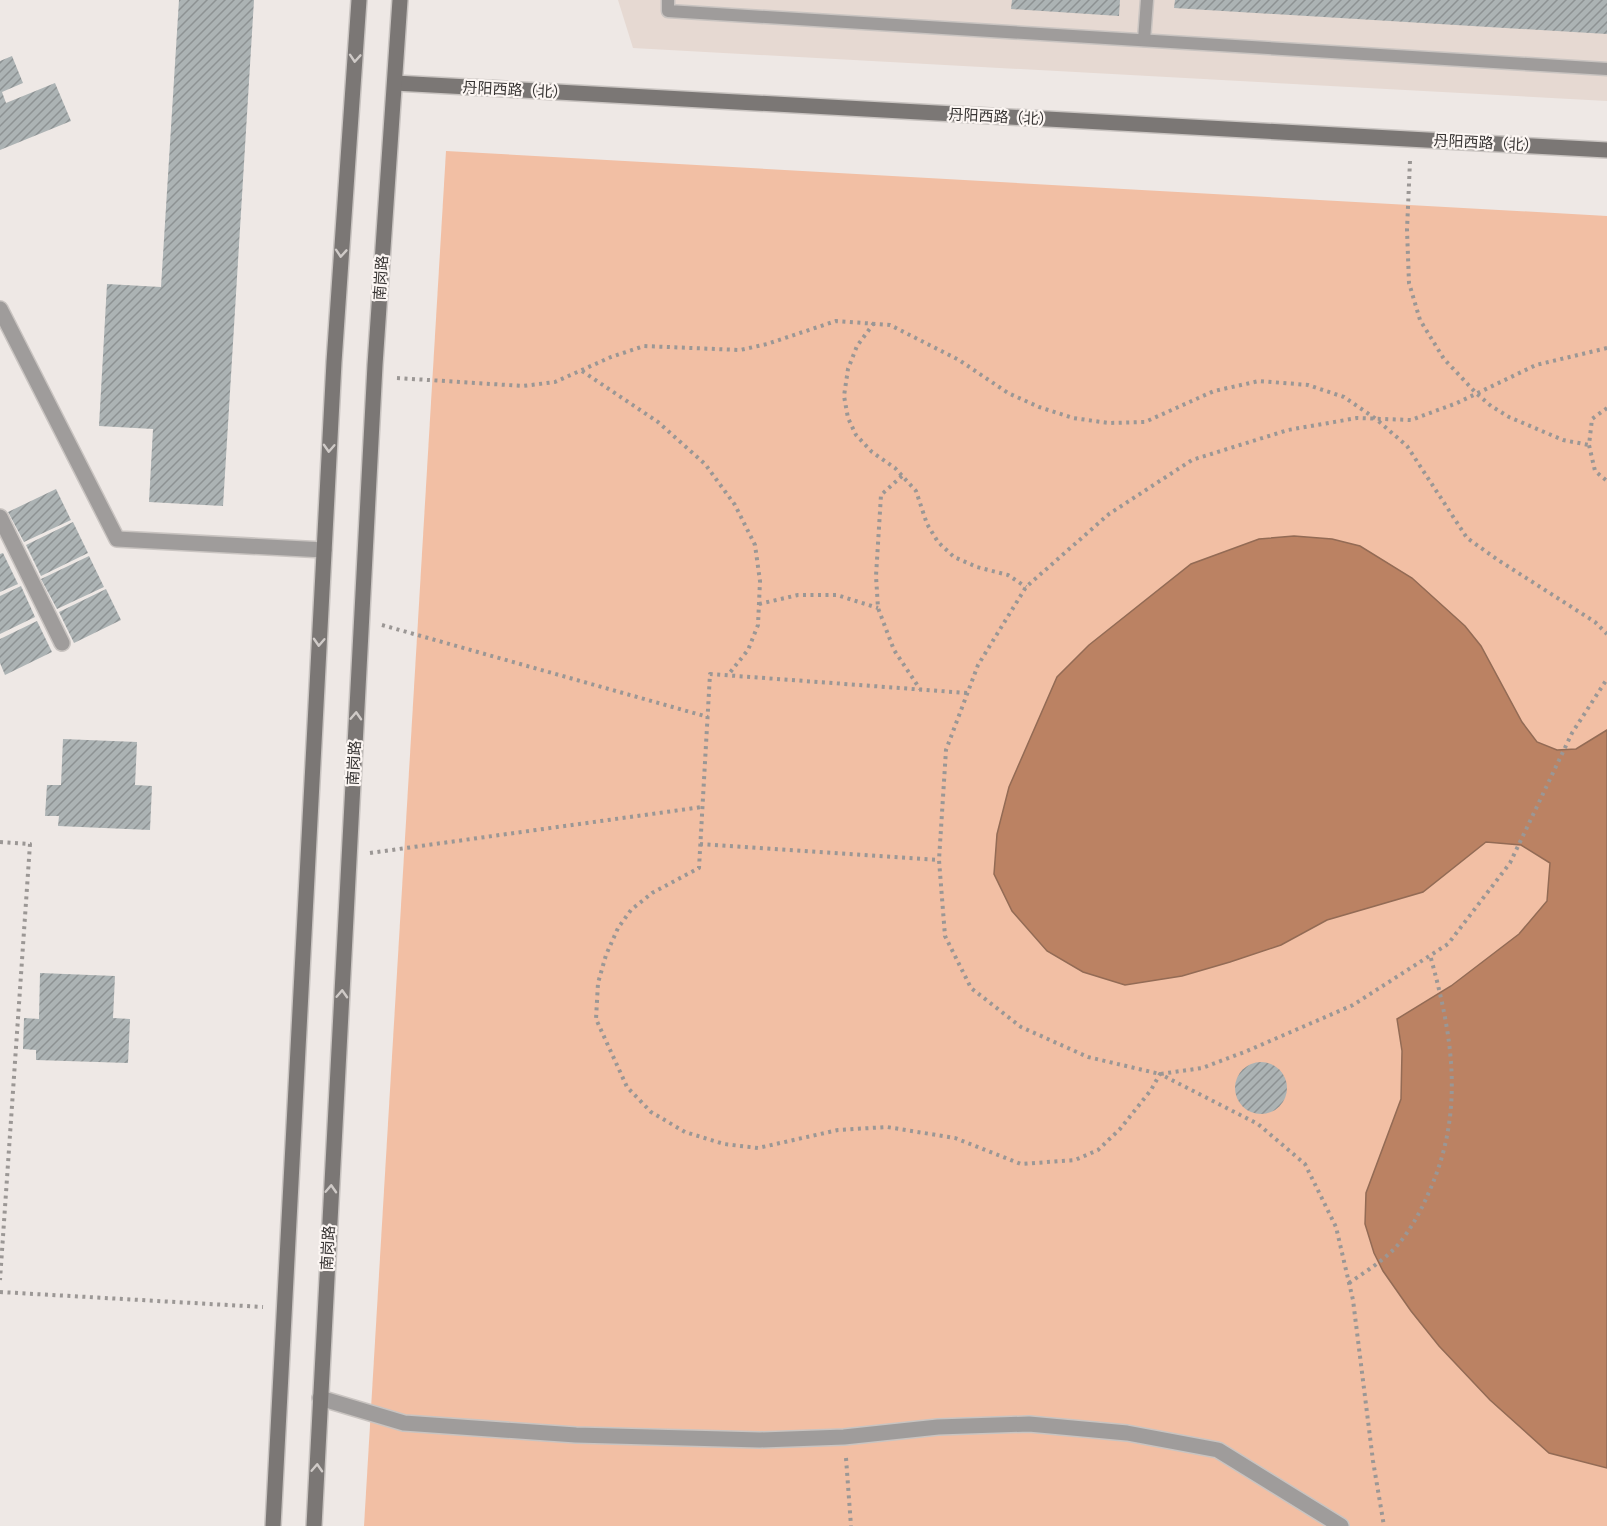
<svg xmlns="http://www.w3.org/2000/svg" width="1607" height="1526" font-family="'PT Sans','Noto Sans SC',sans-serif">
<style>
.built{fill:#e6d9d2}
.pitch{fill:#f2bfa4}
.water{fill:#bb8263;stroke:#936b55;stroke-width:1.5}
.building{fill:url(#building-hatch)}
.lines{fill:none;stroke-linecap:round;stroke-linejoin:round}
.lane-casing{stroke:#c9c4c1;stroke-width:15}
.street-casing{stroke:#c9c4c1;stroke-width:18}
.secondary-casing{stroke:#c9c4c1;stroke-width:18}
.path{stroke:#9b9795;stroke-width:4;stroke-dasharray:3 4.5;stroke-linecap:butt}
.lane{stroke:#9f9c9b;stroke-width:12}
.street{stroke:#9f9c9b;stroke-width:15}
.secondary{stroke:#7b7775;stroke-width:15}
.oneway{stroke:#cfcac7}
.labels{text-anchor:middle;stroke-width:4.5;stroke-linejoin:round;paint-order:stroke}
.street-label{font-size:15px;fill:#373433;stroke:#fcf6f3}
</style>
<defs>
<pattern id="building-hatch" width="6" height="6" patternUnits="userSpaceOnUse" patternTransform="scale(1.5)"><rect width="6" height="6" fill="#acb3b4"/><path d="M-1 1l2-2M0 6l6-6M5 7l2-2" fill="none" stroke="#8d9293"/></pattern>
</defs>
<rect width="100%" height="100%" fill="#eee8e5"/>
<path class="built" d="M618,0H1607V101L633,48Z"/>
<path class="pitch" d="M446,151L1607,216V1526H364Z"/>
<path class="water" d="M1294,536L1332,539L1360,546L1412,578L1465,626L1481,646L1522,722L1537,742L1557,750L1576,749L1607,730V1468L1549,1453L1490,1400L1439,1346L1411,1311L1383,1271L1374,1253L1365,1224L1366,1193L1401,1099L1402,1051L1397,1019L1451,986L1519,934L1547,901L1550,863L1521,845L1486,842L1423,892L1327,920L1281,945L1230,962L1182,976L1125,985L1083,972L1047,951L1012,911L994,874L997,834L1009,787L1057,677L1089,645L1191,564L1259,539Z"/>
<g class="building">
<path d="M179,0H254L223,506L149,502L153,429L99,426L107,284L161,287Z"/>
<path d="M1012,0H1120L1119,16L1011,9Z"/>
<path d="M1175,0H1607V34L1174,8Z"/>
<path d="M12,56L23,83L2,92L6,103L55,83L71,121L0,150V61Z"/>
<path d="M56,489L71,520L24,542L8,512Z"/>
<path d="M73,522L88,553L41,576L26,545Z"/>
<path d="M3,553L18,584L0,592V554Z"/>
<path d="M89,556L104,587L57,609L41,579Z"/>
<path d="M21,586L35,617L0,634V596Z"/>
<path d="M106,589L121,620L74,643L59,612Z"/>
<path d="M37,621L52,652L5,675L0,663V639Z"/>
<path d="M63,739L137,742L135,785L152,786L150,830L58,826L59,816H45L47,785H61Z"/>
<path d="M40,973L115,976L113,1018L130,1019L128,1063L36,1060V1050L23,1049L24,1018L39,1019Z"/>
<circle cx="1261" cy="1088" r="26"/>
</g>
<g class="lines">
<g class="lane-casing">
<g id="lane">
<path d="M668,0V11L1607,69"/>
<path d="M1144,40L1147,0"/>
</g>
</g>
<g class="street-casing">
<g id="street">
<path d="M0,309L117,539L324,550"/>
<path d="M0,517L62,643"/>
<path d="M320,1398L404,1423L576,1435L760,1440L844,1437L938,1427L1029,1424L1127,1433L1218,1450L1341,1526"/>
</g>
</g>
<g class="secondary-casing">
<g id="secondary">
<path d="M395,83L1607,150"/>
<path d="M273,1526L334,362L359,0"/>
<path d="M314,1526L375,365L400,0"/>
</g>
</g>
<g class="path">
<path d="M1410,161L1407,230L1409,283L1420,320L1444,359L1477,394L1491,406L1509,417L1563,440L1589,445"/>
<path d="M874,323L857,346L848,369L844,396L848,418L856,435L872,452L895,468L916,491L927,524L938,542L954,557L977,567L1008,575L1026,587"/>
<path d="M1607,348L1536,365L1457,403L1411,420L1357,418L1288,430L1192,460L1109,514L1026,587L978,665L946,750L939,860L945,936L971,988L1021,1027L1088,1057L1160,1074L1202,1068L1247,1051L1353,1005L1448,944L1510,863L1572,733L1607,679"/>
<path d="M582,371L658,422L705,464L735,505L755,545L760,581L758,625L748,650L728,675"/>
<path d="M397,378L523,386L555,382L611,357L644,346L740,350L767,344L836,321L890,325L959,360L1008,393L1039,407L1073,418L1109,423L1145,422L1214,391L1259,381L1308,385L1344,397L1376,419L1407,446L1467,538L1498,560L1595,622L1607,634"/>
<path d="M1607,408L1592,419L1589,445L1595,471L1607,481"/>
<path d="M902,476L881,495L876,576L878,608L894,650L920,689"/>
<path d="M759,604L798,595H837L878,608"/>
<path d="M382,625L708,717"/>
<path d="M967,693L710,674L699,868L652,893L631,910L618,928L606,955L598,983L596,1019L627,1087L651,1112L685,1132L724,1144L758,1148L838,1130L887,1127L955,1138L1021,1164L1075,1160L1098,1150L1120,1129L1151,1090L1160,1074L1258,1124L1305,1164L1336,1227L1353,1300L1373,1461L1384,1526"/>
<path d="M0,842L30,844L0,1280"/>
<path d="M700,844L939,860"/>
<path d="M370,853L702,807"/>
<path d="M1349,1283C1365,1272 1383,1261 1396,1247C1410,1231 1421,1211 1429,1192C1465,1112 1453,1037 1430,955"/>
<path d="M0,1292L263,1307"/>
<path d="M846,1458L851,1526"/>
</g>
<use href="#lane" class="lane"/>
<use href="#street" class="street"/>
<use href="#secondary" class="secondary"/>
</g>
<defs><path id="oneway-chevron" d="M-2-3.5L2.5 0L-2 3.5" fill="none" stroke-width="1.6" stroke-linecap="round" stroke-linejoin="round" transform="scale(1.5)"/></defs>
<g class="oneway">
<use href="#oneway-chevron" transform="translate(355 58) rotate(94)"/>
<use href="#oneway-chevron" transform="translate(341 253) rotate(94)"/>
<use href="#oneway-chevron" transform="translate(329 448) rotate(93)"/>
<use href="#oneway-chevron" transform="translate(319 642) rotate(93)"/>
<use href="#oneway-chevron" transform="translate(356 716) rotate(-87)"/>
<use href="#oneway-chevron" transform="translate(342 994) rotate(-87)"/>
<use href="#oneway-chevron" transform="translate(331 1189) rotate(-87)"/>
<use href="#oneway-chevron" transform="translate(317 1468) rotate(-87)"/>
</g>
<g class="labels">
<g class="street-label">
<text transform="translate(515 90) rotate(3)" y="5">丹阳西路（北）</text>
<text transform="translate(1001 117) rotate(3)" y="5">丹阳西路（北）</text>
<text transform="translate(1486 143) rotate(3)" y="5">丹阳西路（北）</text>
<text transform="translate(381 278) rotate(-86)" y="5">南岗路</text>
<text transform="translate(354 763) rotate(-87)" y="5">南岗路</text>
<text transform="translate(328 1248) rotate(-87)" y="5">南岗路</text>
</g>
</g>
</svg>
